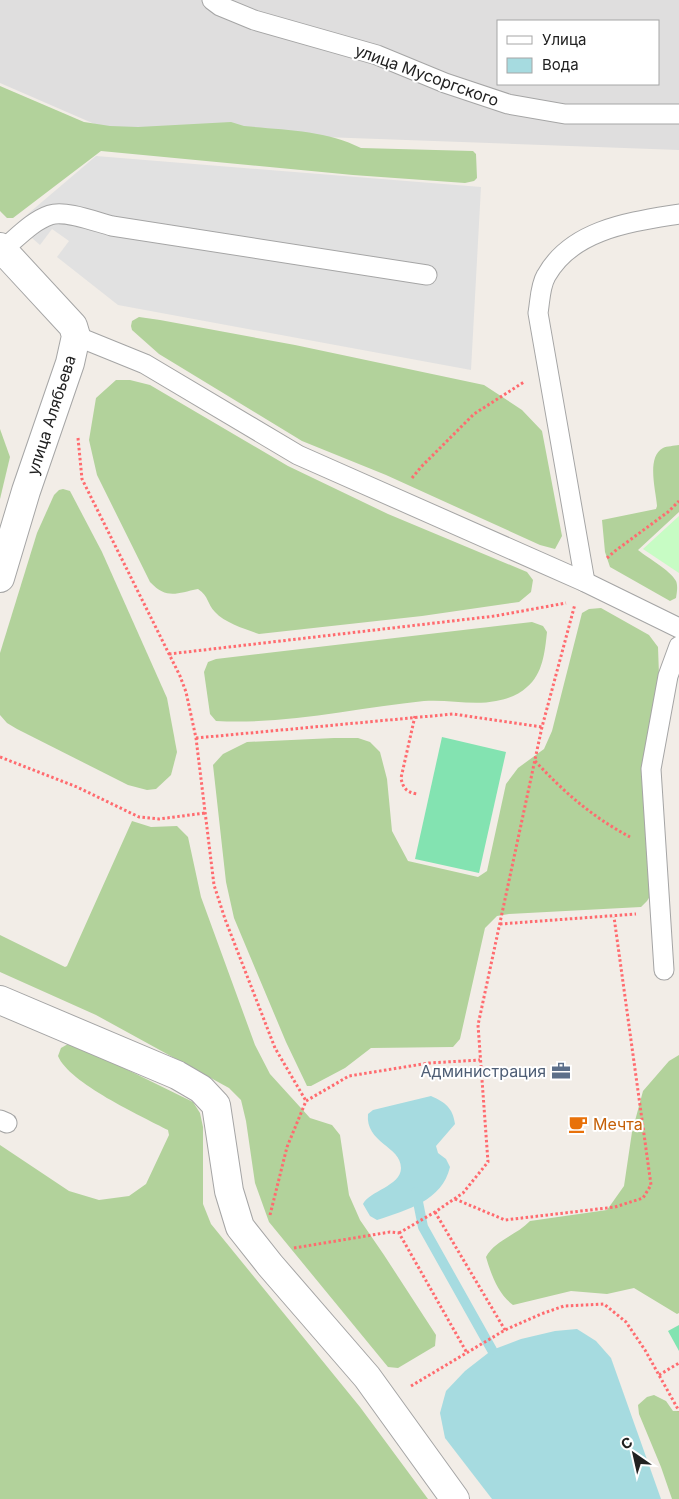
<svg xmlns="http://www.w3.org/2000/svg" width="679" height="1499" font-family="Inter,sans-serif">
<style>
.residential{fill:#dfdede;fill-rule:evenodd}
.forest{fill:#b2d29b}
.park{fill:#c7fcc4}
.pitch{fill:#83e3b1}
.parking{fill:#e1e1e1}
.water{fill:#a6dbe0}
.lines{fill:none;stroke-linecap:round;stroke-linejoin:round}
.stream{stroke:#a6dbe0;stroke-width:10}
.lane-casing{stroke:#a5a5a5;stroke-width:21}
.street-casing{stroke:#a5a5a5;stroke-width:30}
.path{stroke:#ff6b6f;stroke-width:3;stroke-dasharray:2.5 2.5;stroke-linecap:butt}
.lane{stroke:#fff;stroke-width:19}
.street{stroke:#fff;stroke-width:28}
.labels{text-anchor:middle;stroke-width:4;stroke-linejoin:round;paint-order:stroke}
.street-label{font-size:16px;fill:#212121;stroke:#fff}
.service-label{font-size:16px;fill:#4e5e75;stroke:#fff;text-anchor:end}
.food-label{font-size:16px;fill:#c56008;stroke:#fff;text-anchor:start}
</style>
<rect width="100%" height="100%" fill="#f2ede7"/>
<path class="residential" d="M0,0H679V150L106,129L0,83ZM498,21H658V84H498Z"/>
<g class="forest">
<path d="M0,86L84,122L110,126L138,127L231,122L244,126C283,130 326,130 361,148L473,151L476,154L477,178L474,181L465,183L353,175L101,151L13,218H7L0,211Z"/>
<path d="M139,317L160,320L295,345L484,385L522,410L542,431L562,536L555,549L540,545L386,475L302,441L159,354L132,330L131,326L132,321Z"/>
<path d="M116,380H130L150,385L288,466L388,514L527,572L533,580L531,592L519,602L422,616L259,634C245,629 225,623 215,612C207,604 209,596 198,589C177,593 167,600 150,582L97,475L89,440L96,398Z"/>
<path d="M0,429L10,457L0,499Z"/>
<path d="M679,445V512L638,550C648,558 670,570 676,581C678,586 677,592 676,598L670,601L610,567L605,552L602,520L656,509L657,506C656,491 646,457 663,448C667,446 674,446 679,445Z"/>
<path d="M63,489L70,491L102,552L167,698L177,752L171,775L156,789L147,790L128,785L17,729L7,723L0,715V653L37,533L54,495L59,490Z"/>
<path d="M601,608L649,635L658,647L659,675L652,893L647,901L641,907L509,914L497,916L485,928L460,1039L453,1047L371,1048L345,1068L311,1086H307L286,1042L234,918L226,882L213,765L223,754L247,742L334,738H358L370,742L380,752L387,779L392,831L408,861L478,877L487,871L506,784L518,768L544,749L552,731L582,613L589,609Z"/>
<path d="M532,622L543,626L547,632C545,651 543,674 527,687C519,695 507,699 496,701C472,706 448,699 424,701C356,708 285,725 216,721L210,714L204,672L208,662L216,659Z"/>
<path d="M132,821L151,827L177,826L188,837L201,897L255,1045L270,1074L310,1118L332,1125L340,1135L349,1195L360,1220L384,1255L436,1335L435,1346L398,1368L388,1367L269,1222L255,1183L246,1121L241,1100L229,1088L96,1015L0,972V935L65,967L67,966Z"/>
<path d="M68,1044L77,1045L193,1102L200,1113L203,1127V1204L211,1224L360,1407L428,1499H0V1145L69,1191L99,1200L129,1196L146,1184L169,1135L168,1130C141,1116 69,1083 58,1056L61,1048Z"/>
<path d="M679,1055V1313L677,1314L634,1288L607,1294L571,1291L513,1305C498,1294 491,1274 486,1257C495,1240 517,1235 530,1221L607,1210L624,1186L632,1132L643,1091L669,1061Z"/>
<path d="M654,1395L666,1401L673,1411H679V1499H672L661,1467L639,1414L638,1405L647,1397Z"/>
</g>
<path class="park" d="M679,516V573L643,549Z"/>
<g class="pitch">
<path d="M442,737L506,752L479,873L415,859Z"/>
<path d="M679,1325V1351L668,1331Z"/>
</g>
<path class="parking" d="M96,156L481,187L471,370L118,305L57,257L69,241L52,229L40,245L16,224Z"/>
<g class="water">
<path d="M431,1096C445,1102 453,1108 455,1124L436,1146L438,1153L446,1159L450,1167C442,1201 407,1210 377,1220L370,1216L363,1204C369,1191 401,1186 401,1168C401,1146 365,1143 368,1114L373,1110Z"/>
<path d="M577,1329L596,1341L611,1358L661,1499H492L445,1438L440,1413L446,1391L465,1371L492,1350L521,1339L555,1331Z"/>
</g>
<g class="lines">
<path class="stream" d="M416,1192L423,1227L492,1350"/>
<g class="lane-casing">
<g id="lane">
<path d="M212,0L220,6L254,20L377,55L445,83L508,104L565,114H679"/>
<path d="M2,250C17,238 32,221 50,215C66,210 96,222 112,226L427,275"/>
<path d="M76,336L145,364L298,455L585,582L679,628"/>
<path d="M585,582L538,313C540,302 540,286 546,276C572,229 631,222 679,214"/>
<path d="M664,970L651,769L668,676L679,646"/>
<path d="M0,1120L7,1123"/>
</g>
</g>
<g class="street-casing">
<g id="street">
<path d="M0,247L73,326L76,336L70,363L26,491L0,578"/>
<path d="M0,1000L177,1075L201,1089L216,1105L229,1191L240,1227L270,1265L367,1377L455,1499"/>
</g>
</g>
<g class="path">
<path d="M78,438L82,479L180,676L186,692L196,738L214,885L225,919L275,1048L306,1101"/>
<path d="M412,478L421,467L474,414L524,382"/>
<path d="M607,558L615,551L668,512L679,501"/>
<path d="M169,654L495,616L566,603"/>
<path d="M415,716L401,778C403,788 406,792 417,794"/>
<path d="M196,738L453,714L542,727"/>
<path d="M0,757L77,787L139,817L159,819L205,813"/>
<path d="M535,761C565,793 591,816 630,837"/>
<path d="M500,924L636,914"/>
<path d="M455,1199L505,1220L615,1207L643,1198L651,1185L614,917"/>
<path d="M435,1212L505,1330"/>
<path d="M270,1215L287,1147L306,1101L349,1076L429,1063L480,1060"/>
<path d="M399,1233L435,1212L463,1193L488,1162L478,1025L542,727L575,604"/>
<path d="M294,1248L390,1232L399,1233L467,1353"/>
<path d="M659,1375L679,1363"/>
<path d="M411,1386L505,1330L541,1314L564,1306L604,1304L626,1322L645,1350L679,1411"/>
</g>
<use href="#lane" class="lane"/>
<use href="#street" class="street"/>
</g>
<defs>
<g id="office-bare" transform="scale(1.5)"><path d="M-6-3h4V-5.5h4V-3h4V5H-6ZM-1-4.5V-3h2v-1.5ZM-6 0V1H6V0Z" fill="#5c6f8a" stroke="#fff" stroke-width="2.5" paint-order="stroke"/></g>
<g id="cafe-bare" transform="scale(1.5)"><path d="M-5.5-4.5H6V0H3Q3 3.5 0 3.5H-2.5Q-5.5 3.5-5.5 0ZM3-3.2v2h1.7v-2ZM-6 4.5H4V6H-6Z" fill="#e8710a" stroke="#fff" stroke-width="2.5" paint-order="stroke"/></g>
</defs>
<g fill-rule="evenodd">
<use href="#office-bare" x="561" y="1071"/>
<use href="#cafe-bare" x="578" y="1124"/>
</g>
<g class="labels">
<g class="street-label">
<text transform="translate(427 75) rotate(20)" y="6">улица Мусоргского</text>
<text transform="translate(51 415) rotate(-72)" y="6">улица Алябьева</text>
</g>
<g class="service-label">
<text x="546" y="1077">Администрация</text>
</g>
<g class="food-label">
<text x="593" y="1130">Мечта</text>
</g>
</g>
<rect x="497" y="20" width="162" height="65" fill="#ffffff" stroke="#a6a6a6"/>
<rect x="507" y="36" width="25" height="8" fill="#ffffff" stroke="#a6a6a6"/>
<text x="542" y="45" font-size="15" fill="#212121">Улица</text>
<rect x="507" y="58" width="25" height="15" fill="#a6dbe0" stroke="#a6a6a6"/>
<text x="542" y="70" font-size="15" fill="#212121">Вода</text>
<g transform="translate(634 1454) rotate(326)" stroke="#ffffff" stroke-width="4" paint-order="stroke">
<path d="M0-4L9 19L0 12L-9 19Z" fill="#212121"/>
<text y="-8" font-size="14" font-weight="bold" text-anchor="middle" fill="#212121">С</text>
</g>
</svg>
